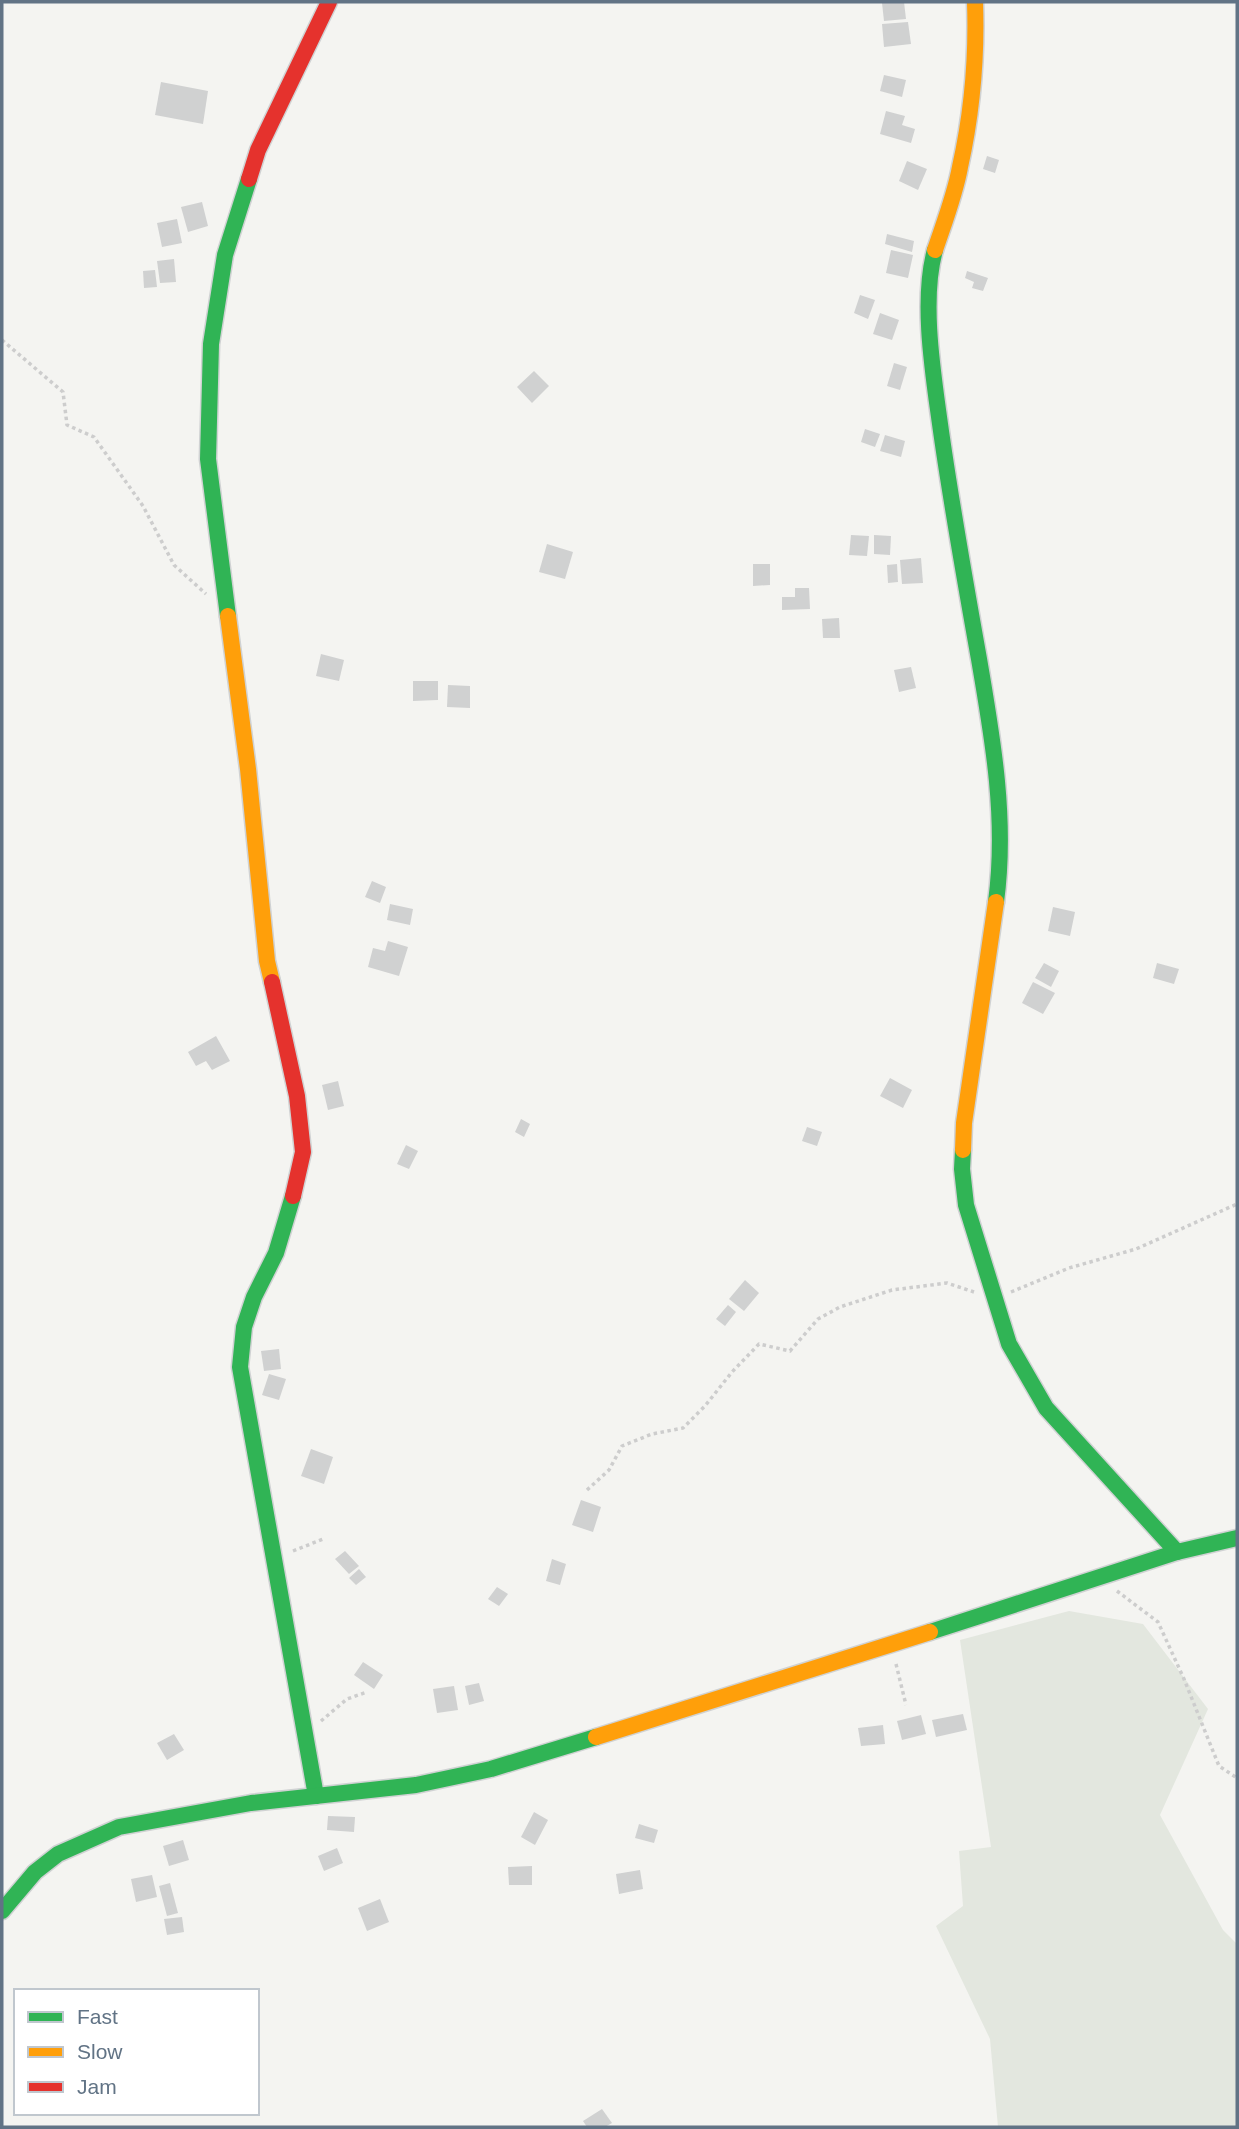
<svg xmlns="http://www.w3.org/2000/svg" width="1239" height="2129" font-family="Helvetica,sans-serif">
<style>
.green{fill:#e3e7df}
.building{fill:#d0d1d1}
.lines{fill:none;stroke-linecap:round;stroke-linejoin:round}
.fast-casing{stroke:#d0d2d3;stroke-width:19}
.slow-casing{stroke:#d0d2d3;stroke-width:19}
.jam-casing{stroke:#d0d2d3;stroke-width:19}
.path{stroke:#cdcdcd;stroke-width:3.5;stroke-dasharray:3.5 3.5;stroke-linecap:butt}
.fast{stroke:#30b455;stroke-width:16}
.slow{stroke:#ff9f0a;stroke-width:16}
.jam{stroke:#e5322d;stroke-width:16}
</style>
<rect width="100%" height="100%" fill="#f4f4f1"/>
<path class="green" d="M1069,1611L1143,1624L1208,1709L1160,1815L1223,1930L1237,1944V2127H998L990,2039L936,1926L963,1906L959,1851L991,1847L960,1640Z"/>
<g class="building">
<path d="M904,2L906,19L884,21L882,3Z"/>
<path d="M908,22L911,44L884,47L882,24Z"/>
<path d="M884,75L906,80L902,97L880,91Z"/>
<path d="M161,82L208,91L203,124L155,115Z"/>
<path d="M886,111L905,116L902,125L915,129L911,143L880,134Z"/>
<path d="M987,156L999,160L995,173L983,169Z"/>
<path d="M907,161L927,169L918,190L899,181Z"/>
<path d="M202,202L208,226L188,232L181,207Z"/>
<path d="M177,219L182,243L162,247L157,223Z"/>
<path d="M887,234L914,241L912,252L885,244Z"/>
<path d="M891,250L913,255L908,278L886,273Z"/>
<path d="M174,259L176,282L160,283L157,261Z"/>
<path d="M155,270L157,287L144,288L143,271Z"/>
<path d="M967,271L988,278L983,291L972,288L974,282L965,278Z"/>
<path d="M860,295L875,300L868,319L854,313Z"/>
<path d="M880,313L899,320L892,340L873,334Z"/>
<path d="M894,363L907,367L900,390L887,386Z"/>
<path d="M534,371L549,386L532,403L517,387Z"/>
<path d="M865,429L880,434L875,447L861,442Z"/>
<path d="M885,435L905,441L901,457L880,451Z"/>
<path d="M851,535L869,536L867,556L849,555Z"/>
<path d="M874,535L891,536L890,555L874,554Z"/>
<path d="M547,544L573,552L565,579L539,572Z"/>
<path d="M921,558L923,583L902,584L900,560Z"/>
<path d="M753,564H770V585L753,586Z"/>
<path d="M897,564L898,582L888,583L887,565Z"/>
<path d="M795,588H809L810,609L782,610V597H795Z"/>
<path d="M839,618L840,638H823L822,619Z"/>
<path d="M321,654L344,660L339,681L316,676Z"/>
<path d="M911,667L916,688L899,692L894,670Z"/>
<path d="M413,681H438V700L413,701Z"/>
<path d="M448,685L470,686V708L447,707Z"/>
<path d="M372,881L386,887L380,903L365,897Z"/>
<path d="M390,904L413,909L410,925L387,920Z"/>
<path d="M1053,907L1075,912L1070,936L1048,931Z"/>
<path d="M388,941L408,947L399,976L368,967L373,948L385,951Z"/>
<path d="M1044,963L1059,971L1051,987L1035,978Z"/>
<path d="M1157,963L1179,969L1174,984L1153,978Z"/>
<path d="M1033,982L1055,993L1043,1014L1022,1003Z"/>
<path d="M216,1036L230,1061L212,1070L206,1061L196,1066L188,1052Z"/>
<path d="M890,1078L912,1090L903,1108L880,1096Z"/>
<path d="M338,1081L344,1106L328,1110L322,1085Z"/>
<path d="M521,1119L530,1124L524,1137L515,1132Z"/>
<path d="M807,1127L822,1132L817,1146L802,1141Z"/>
<path d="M406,1145L418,1151L409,1169L397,1164Z"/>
<path d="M745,1280L759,1293L744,1311L729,1299Z"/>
<path d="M728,1305L736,1312L725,1326L716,1319Z"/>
<path d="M279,1349L281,1369L264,1371L261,1351Z"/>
<path d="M269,1374L286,1379L279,1400L262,1395Z"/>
<path d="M311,1449L333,1457L324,1484L301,1476Z"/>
<path d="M581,1500L601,1507L593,1532L572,1525Z"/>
<path d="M345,1551L359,1566L349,1574L335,1559Z"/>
<path d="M552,1559L566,1564L560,1585L546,1581Z"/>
<path d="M359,1569L366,1577L356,1585L349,1578Z"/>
<path d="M497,1587L508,1594L499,1606L488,1599Z"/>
<path d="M363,1662L383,1675L374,1689L354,1675Z"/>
<path d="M479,1683L484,1701L469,1705L465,1686Z"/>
<path d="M454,1686L458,1710L437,1713L433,1689Z"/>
<path d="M963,1714L967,1730L936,1737L932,1720Z"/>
<path d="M921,1715L926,1734L902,1740L897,1721Z"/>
<path d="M883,1725L885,1744L861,1746L858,1728Z"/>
<path d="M174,1734L184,1750L167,1760L157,1743Z"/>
<path d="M534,1812L548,1820L535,1845L521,1837Z"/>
<path d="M328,1816L355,1817L354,1832L327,1830Z"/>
<path d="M639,1824L658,1830L654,1843L635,1838Z"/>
<path d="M183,1840L189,1860L169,1866L163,1846Z"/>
<path d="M337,1848L343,1863L324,1871L318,1856Z"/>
<path d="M532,1866V1885H509L508,1867Z"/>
<path d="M640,1870L643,1889L619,1894L616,1874Z"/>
<path d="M152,1875L157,1897L136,1902L131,1879Z"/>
<path d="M170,1883L178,1913L167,1916L159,1886Z"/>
<path d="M380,1899L389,1922L367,1931L358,1908Z"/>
<path d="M182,1917L184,1932L167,1935L164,1919Z"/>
<path d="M602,2109L612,2123L605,2127H587L583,2121Z"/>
</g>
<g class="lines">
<g class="fast-casing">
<g id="fast">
<path d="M935,250C921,300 933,373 940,424C951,503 965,581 979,659C993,740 1007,820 996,902"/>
<path d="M228,616L208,459L211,344L225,255L249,179"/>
<path d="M963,1150L962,1169L966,1205L1009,1344L1046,1408L1177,1552"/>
<path d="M293,1196L276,1253L254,1297L244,1327L240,1367L316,1796"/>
<path d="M930,1632L1177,1552L1237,1538"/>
<path d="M2,1911L35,1872L58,1854L119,1827L251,1803L416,1785L491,1769L596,1737"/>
</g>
</g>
<g class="slow-casing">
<g id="slow">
<path d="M935,250C944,223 955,195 960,167C972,113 977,58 975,2"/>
<path d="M228,616L248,769L267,961L272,982"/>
<path d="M963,1150L964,1123L996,902"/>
<path d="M596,1737L930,1632"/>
</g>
</g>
<g class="jam-casing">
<g id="jam">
<path d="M249,179L258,150L329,2"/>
<path d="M272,982L297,1096L303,1152L293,1196"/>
</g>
</g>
<g class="path">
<path d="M2,340L63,392L67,425L94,437L143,506L174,565L206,594"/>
<path d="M1011,1292L1069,1268L1136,1249L1237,1204"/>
<path d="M587,1490L609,1470L622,1446L652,1434L683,1428L705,1406L732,1372L759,1344L790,1351L818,1319L840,1307L892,1290L947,1283L974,1292"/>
<path d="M293,1551L323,1539"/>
<path d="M1117,1591L1158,1622L1184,1679L1219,1766L1237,1778"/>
<path d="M896,1664L906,1705"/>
<path d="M321,1721L347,1699L367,1692"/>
</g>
<use href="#fast" class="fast"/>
<use href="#slow" class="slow"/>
<use href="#jam" class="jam"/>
</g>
<rect width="1239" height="2129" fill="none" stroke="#617385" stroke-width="7"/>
<rect x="14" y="1989" width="245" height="126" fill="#ffffff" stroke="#c0c7ce" stroke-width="2"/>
<rect x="28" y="2012" width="35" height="10" fill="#30b455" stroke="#c0c7ce" stroke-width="2"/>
<text x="77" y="2024" font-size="21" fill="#617385">Fast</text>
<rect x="28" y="2047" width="35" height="10" fill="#ff9f0a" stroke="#c0c7ce" stroke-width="2"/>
<text x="77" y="2059" font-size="21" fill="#617385">Slow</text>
<rect x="28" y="2082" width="35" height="10" fill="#e5322d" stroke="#c0c7ce" stroke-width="2"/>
<text x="77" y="2094" font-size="21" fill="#617385">Jam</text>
</svg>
